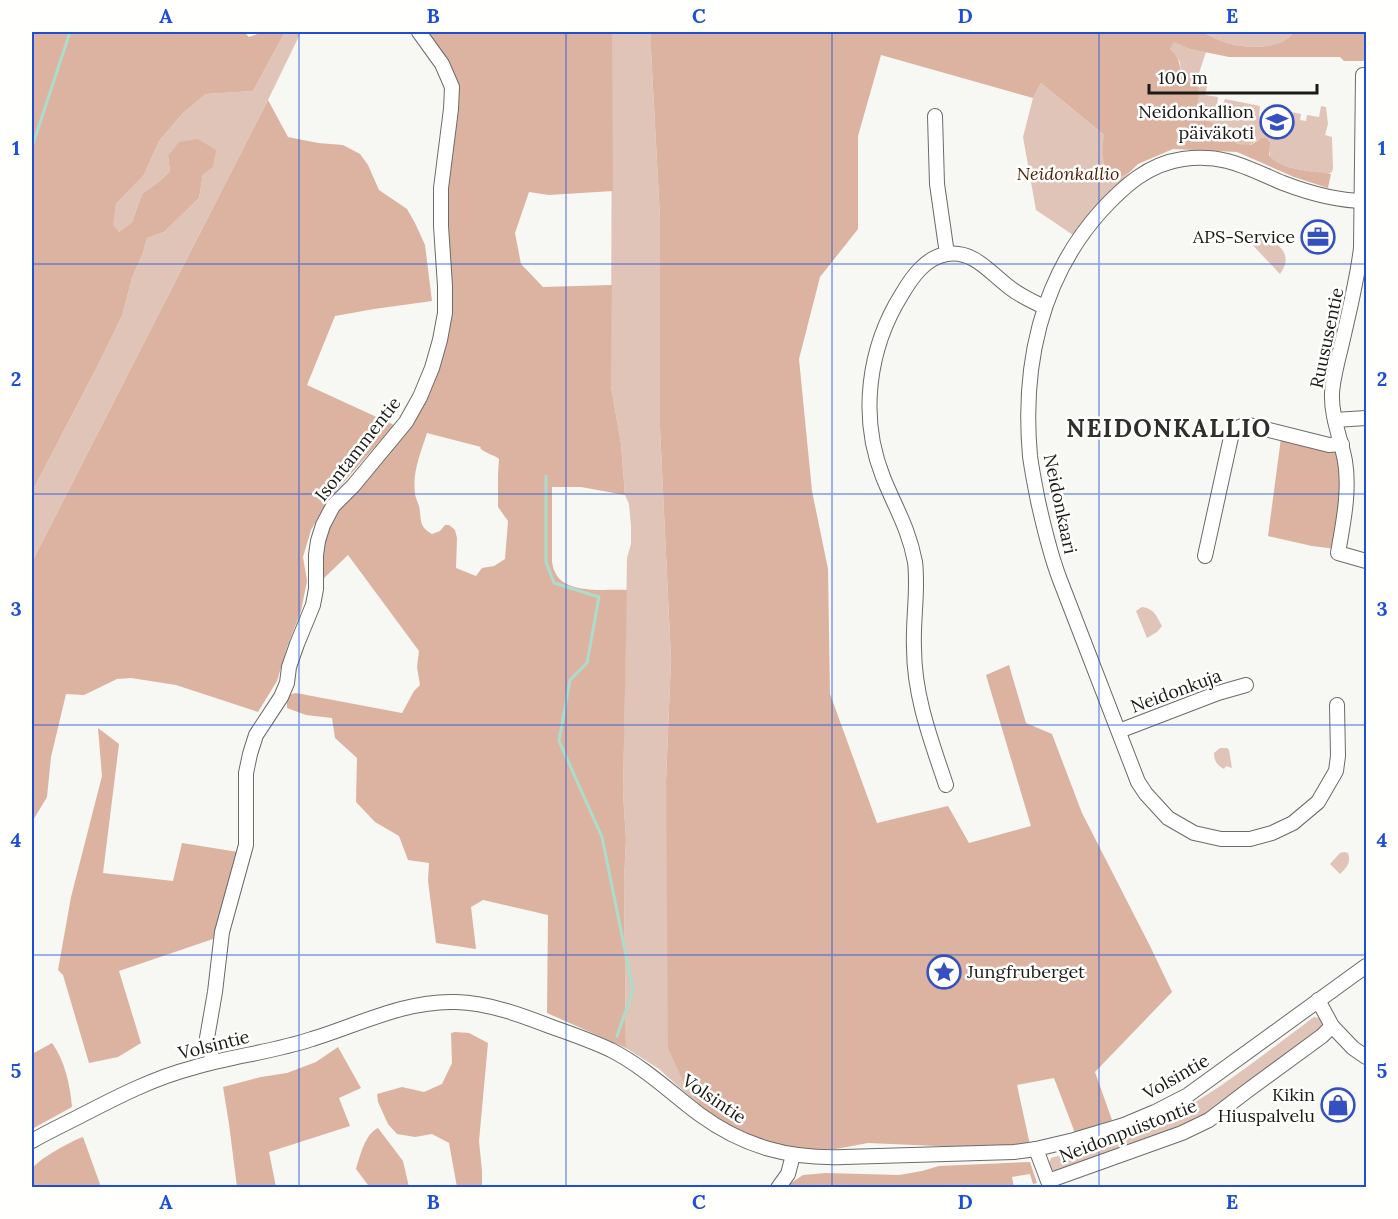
<svg xmlns="http://www.w3.org/2000/svg" width="1398" height="1219" font-family="Lora,serif">
<style>
.green{fill:#e0c4b7}
.forest{fill:#dcb3a1;fill-rule:evenodd}
.lines{fill:none;stroke-linecap:round;stroke-linejoin:round}
.stream{stroke:#acdccc;stroke-width:3}
.minor-casing{stroke:#6b6b68;stroke-width:16}
.minor{stroke:#fff;stroke-width:14}
.grid{fill:none;stroke:#1d4ed8;stroke-width:1.5;stroke-opacity:0.55}
.labels{text-anchor:middle;stroke-width:5;stroke-linejoin:round;paint-order:stroke}
.poi-label{font-size:18px;fill:#1a1a19;stroke:#fffffe;text-anchor:end}
.park-label{font-size:18px;font-style:italic;fill:#511f04;stroke:#fffffe}
.street-label{font-size:18px;fill:#1a1a19;stroke:#fffffe}
.district-label{font-size:24px;font-weight:bold;letter-spacing:1.5px;fill:#2f2f2d;stroke:#fffffe}
.neatline{fill:none;stroke:#1d4ed8;stroke-width:2}
.grid-label{font-size:20px;text-anchor:middle;font-weight:bold;fill:#1d4ed8}
</style>
<rect width="100%" height="100%" fill="#f7f7f3"/>
<g class="green">
<path d="M285,32H301L268,100L32,562V492L99,363L122,316L132,278L143,253L147,238L164,232L199,198L203,174L168,156L170,171L161,180L142,194L132,222L119,232L112,226L116,204L144,175L159,141L183,113L206,94L253,91Z"/>
<path d="M612,32H651V50L660,218V428L671,659L666,781L684,1083L701,1107L659,1069L626,1048L624,881L626,839L623,793L627,558L631,544V526L629,504L625,495L621,444L611,386Z"/>
<path d="M1201,32H1294C1281,50 1247,49 1227,43C1218,40 1209,35 1201,32Z"/>
<path d="M1174,41L1190,49L1206,52L1196,82L1188,81L1181,75L1180,62L1170,49Z"/>
<path d="M1202,81L1208,83L1205,95L1218,97L1217,104L1223,105L1225,99L1260,106L1259,116L1275,120L1277,109L1301,114L1300,120L1306,121L1307,115L1319,117L1321,106L1326,107L1328,124L1325,135L1332,137L1333,168L1332,172L1328,174C1315,172 1279,168 1271,159C1269,157 1270,153 1269,150C1267,147 1261,142 1258,140C1256,141 1252,144 1250,145C1242,147 1228,141 1224,135C1222,133 1221,130 1218,128C1212,124 1202,120 1198,114C1194,106 1198,89 1202,81Z"/>
<path d="M1041,83L1105,136L1103,151L1106,169L1119,178L1130,172L1093,209L1073,235L1036,210L1023,137L1033,98Z"/>
<path d="M1253,233C1272,239 1297,251 1280,274L1244,236Z"/>
<path d="M1142,607C1154,608 1157,617 1162,626L1157,632L1147,638L1136,611Z"/>
<path d="M1220,748H1227L1229,750L1232,768L1226,766L1224,769C1217,765 1214,761 1214,753Z"/>
<path d="M1344,852L1348,853C1351,863 1347,867 1340,874L1330,864L1340,853Z"/>
<path d="M1314,1017L1320,1018L1324,1024L1323,1028L1208,1117L1055,1172L1049,1167V1163L1051,1158C1088,1147 1128,1138 1163,1120C1217,1093 1265,1053 1314,1017Z"/>
</g>
<g class="forest">
<path d="M32,32H244L249,37L263,32H285L253,91L206,94L183,113L159,141L144,175L116,204L113,225L119,232L132,222L142,194L161,180L170,171L168,156L179,142L198,139L216,150L213,167L203,174L199,198L164,232L147,238L143,253L132,278L122,316L99,363L32,492Z"/>
<path d="M426,32H612L613,191L549,195L529,192L515,233L521,264L543,287L612,285L611,386L621,444L625,495L581,487H552V562C553,566 553,569 555,572C565,595 606,589 627,590L623,793L626,839L624,881L626,1048L547,1013L548,915L483,900L471,907L476,949L436,943L428,881L429,863L408,860L399,836L375,822L356,802L357,758L335,738L332,718L306,715L287,708V695L296,693L402,713L414,691L420,685L417,667L419,651L348,555L321,581L319,563L326,528L437,369L446,187L458,94ZM427,433L481,447L480,448C486,454 493,454 499,459L498,475V507L508,521L505,559L494,566L482,568L476,576L456,568L457,538L455,530L449,525H445L440,531L432,534C418,526 422,520 419,506C418,502 415,497 415,493C412,472 421,452 427,433Z"/>
<path d="M651,32H1201C1209,35 1218,40 1227,43C1247,49 1281,50 1294,32H1366V61H1344L1340,57H1229L1190,49L1174,42L1170,49C1179,57 1180,64 1181,75L1188,81L1196,82L1199,88L1197,109L1201,118L1219,126L1224,136L1238,144L1251,145L1262,138H1266L1270,143L1269,155C1278,170 1313,171 1331,174L1328,188L1294,177L1237,152L1173,149L1138,164L1130,172L1119,178C1100,173 1102,151 1104,135L1041,83L1033,98L881,55L858,136V229L820,277L799,359L812,491L828,569L830,694L877,823L948,806L969,843L1031,826L986,675L1009,665L1026,723L1052,734L1082,813L1151,948L1172,992L1095,1072L1112,1120L1075,1133L1054,1078L1017,1085L1030,1145L960,1147L868,1143L836,1149H796L761,1141L734,1129L701,1107L684,1083L668,1048L666,781L671,659L660,428V218L651,50Z"/>
<path d="M268,100L288,137L318,143L343,145L360,154L368,165L379,190L407,209L415,223L425,245L432,301L374,309L335,316L307,385L394,425L328,500L311,530L303,557L307,581L301,611L287,647L277,681L258,712L176,685L131,678L117,679L84,695L66,694L51,757L47,797L32,822V562Z"/>
<path d="M1281,438L1337,452L1341,494L1336,549L1312,546L1268,536Z"/>
<path d="M98,728L119,744L103,873L173,881L182,843L238,852L213,939L119,971L141,1043L118,1057L89,1063L63,975L58,970L71,897L102,776Z"/>
<path d="M455,1032L469,1033L488,1043L479,1141L482,1171V1187H457L449,1143L432,1134L415,1137L397,1134L388,1124L378,1102L377,1094L402,1087L424,1092L442,1084L452,1063L451,1033Z"/>
<path d="M52,1043C65,1061 70,1085 72,1107L32,1129V1054Z"/>
<path d="M338,1047L361,1088L339,1098L350,1126L269,1152L276,1187H237L229,1124L223,1087L261,1077L287,1073L316,1062Z"/>
<path d="M378,1128L403,1161L409,1187H369L368,1185L356,1169C360,1156 365,1134 378,1128Z"/>
<path d="M83,1137L101,1187H32C31,1181 30,1173 33,1168C37,1160 73,1140 83,1137Z"/>
<path d="M1030,1162L1037,1183L1033,1184L1030,1174L1012,1177L1014,1187H787L791,1183L803,1175L826,1173L899,1175L922,1171L939,1166Z"/>
</g>
<g class="lines">
<g class="stream">
<path d="M32,147L70,32"/>
<path d="M546,476V562L554,583L599,597L587,663L570,680L559,741L602,837L633,990L617,1036"/>
</g>
<g class="minor-casing">
<g id="minor">
<path d="M1363,75L1361,248C1357,281 1349,312 1342,343C1338,360 1333,377 1332,393C1331,417 1341,439 1345,461C1350,491 1343,524 1338,553L1366,561"/>
<path d="M935,116L937,184L947,254"/>
<path d="M1335,420L1366,418"/>
<path d="M1205,556L1231,437C1236,429 1239,425 1249,425L1329,445L1342,444"/>
<path d="M1337,705L1338,756L1336,771L1318,802L1293,823L1272,833L1250,839H1221L1194,833L1168,818L1146,794L1138,782L1060,580C1050,554 1044,528 1038,501C1035,486 1032,471 1030,456C1022,367 1040,279 1101,211C1124,186 1148,164 1183,159C1224,153 1247,168 1283,183C1309,193 1338,201 1366,201"/>
<path d="M1119,731L1218,693L1246,685"/>
<path d="M946,785C931,740 914,696 914,648C913,627 916,606 916,584C916,577 916,569 915,562C909,529 895,507 883,477C859,417 868,348 902,294C912,277 926,257 947,254C974,250 990,273 1009,287C1020,296 1032,301 1044,307"/>
<path d="M1318,1000L1332,1026L1353,1048L1366,1057"/>
<path d="M213,1062L207,1038L215,992L222,932L246,845V773L250,754L256,735L281,697L287,683L289,667L297,644L313,605L316,589V555L318,541L323,525L333,506L353,486L406,422L420,397L432,368L440,340L445,313V286L441,226V188L451,109L452,87L442,64L419,32"/>
<path d="M32,1141C49,1131 67,1123 84,1114C119,1096 154,1078 192,1068C232,1056 273,1052 312,1039C358,1025 406,1000 456,1002C489,1003 521,1015 552,1027C572,1034 592,1041 611,1050C644,1067 670,1092 699,1114C744,1147 789,1159 844,1157L1014,1152L1036,1149L1074,1140L1124,1125L1155,1112L1188,1095L1366,966"/>
<path d="M1036,1149L1048,1181L1182,1133L1209,1120L1247,1091L1322,1036L1332,1026"/>
<path d="M778,1188L788,1174L793,1155"/>
</g>
</g>
<use href="#minor" class="minor"/>
</g>
<path class="grid" d="M299,32V1188M566,32V1188M832,32V1188M1099,32V1188M32,264H1366M32,494H1366M32,725H1366M32,955H1366"/>
<defs>
<g id="school-ring" transform="scale(1.725)"><circle r="9.5" fill="#fffffe" stroke="#3450c1" stroke-width="1.5"/><path d="M0-5L7-2L0 1L-7-2ZM-4 1L0 2.5L4 1V4Q0 6-4 4Z" fill="#3450c1"/></g>
<g id="office-ring" transform="scale(1.725)"><circle r="9.5" fill="#fffffe" stroke="#3450c1" stroke-width="1.5"/><path d="M-6-3h4V-5.5h4V-3h4V5H-6ZM-1-4.5V-3h2v-1.5ZM-6 0V1H6V0Z" fill="#3450c1"/></g>
<g id="sight-ring" transform="scale(1.725)"><circle r="9.5" fill="#fffffe" stroke="#3450c1" stroke-width="1.5"/><path d="M0-6L1.8-2.2L6-1.7L2.9 1.2L3.7 5.4L0 3.3L-3.7 5.4L-2.9 1.2L-6-1.7L-1.8-2.2Z" fill="#3450c1"/></g>
<g id="shop-ring" transform="scale(1.725)"><circle r="9.5" fill="#fffffe" stroke="#3450c1" stroke-width="1.5"/><path d="M-5-2.5h2.3a2.7 3.5 0 0 1 5.4 0H5L5.5 6h-11ZM-1.5-2.5h3a1.5 2.3 0 0 0-3 0Z" fill="#3450c1"/></g>
</defs>
<g fill-rule="evenodd">
<use href="#school-ring" x="1277" y="122"/>
<use href="#office-ring" x="1318" y="237"/>
<use href="#sight-ring" x="944" y="972"/>
<use href="#shop-ring" x="1338" y="1105"/>
</g>
<g class="labels">
<g class="poi-label">
<text x="1254" y="118">Neidonkallion<tspan x="1254" dy="21">päiväkoti</tspan></text>
<text x="1295" y="243">APS-Service</text>
<text x="967" y="978" text-anchor="start">Jungfruberget</text>
<text x="1315" y="1101">Kikin<tspan x="1315" dy="21">Hiuspalvelu</tspan></text>
</g>
<g class="park-label">
<text x="1068" y="180">Neidonkallio</text>
</g>
<g class="street-label">
<text transform="translate(1327 338) rotate(-78)" y="6">Ruususentie</text>
<text transform="translate(358 449) rotate(-52)" y="6">Isontammentie</text>
<text transform="translate(1060 504) rotate(78)" y="6">Neidonkaari</text>
<text transform="translate(1176 691) rotate(-20)" y="6">Neidonkuja</text>
<text transform="translate(214 1045) rotate(-14)" y="6">Volsintie</text>
<text transform="translate(1176 1077) rotate(-30)" y="6">Volsintie</text>
<text transform="translate(714 1099) rotate(34)" y="6">Volsintie</text>
<text transform="translate(1128 1131) rotate(-21)" y="6">Neidonpuistontie</text>
</g>
<g class="district-label">
<text x="1169" y="437">NEIDONKALLIO</text>
</g>
</g>
<rect width="1398" height="1219" fill="none" stroke="#fffffe" stroke-width="66"/>
<path d="M1149 84v9h168v-9" fill="none" stroke="#1a1a19" stroke-width="3"/>
<text x="1158" y="84" font-size="18" fill="#1a1a19" stroke="#fffffe" stroke-width="4.5" paint-order="stroke">100 m</text>
<rect x="33" y="33" width="1332" height="1153" class="neatline"/>
<g class="grid-label">
<text x="166" y="23">A</text>
<text x="433" y="23">B</text>
<text x="699" y="23">C</text>
<text x="965" y="23">D</text>
<text x="1232" y="23">E</text>
<text x="16" y="155">1</text>
<text x="1382" y="155">1</text>
<text x="16" y="386">2</text>
<text x="1382" y="386">2</text>
<text x="16" y="616">3</text>
<text x="1382" y="616">3</text>
<text x="16" y="847">4</text>
<text x="1382" y="847">4</text>
<text x="16" y="1078">5</text>
<text x="1382" y="1078">5</text>
<text x="166" y="1209">A</text>
<text x="433" y="1209">B</text>
<text x="699" y="1209">C</text>
<text x="965" y="1209">D</text>
<text x="1232" y="1209">E</text>
</g>
</svg>
